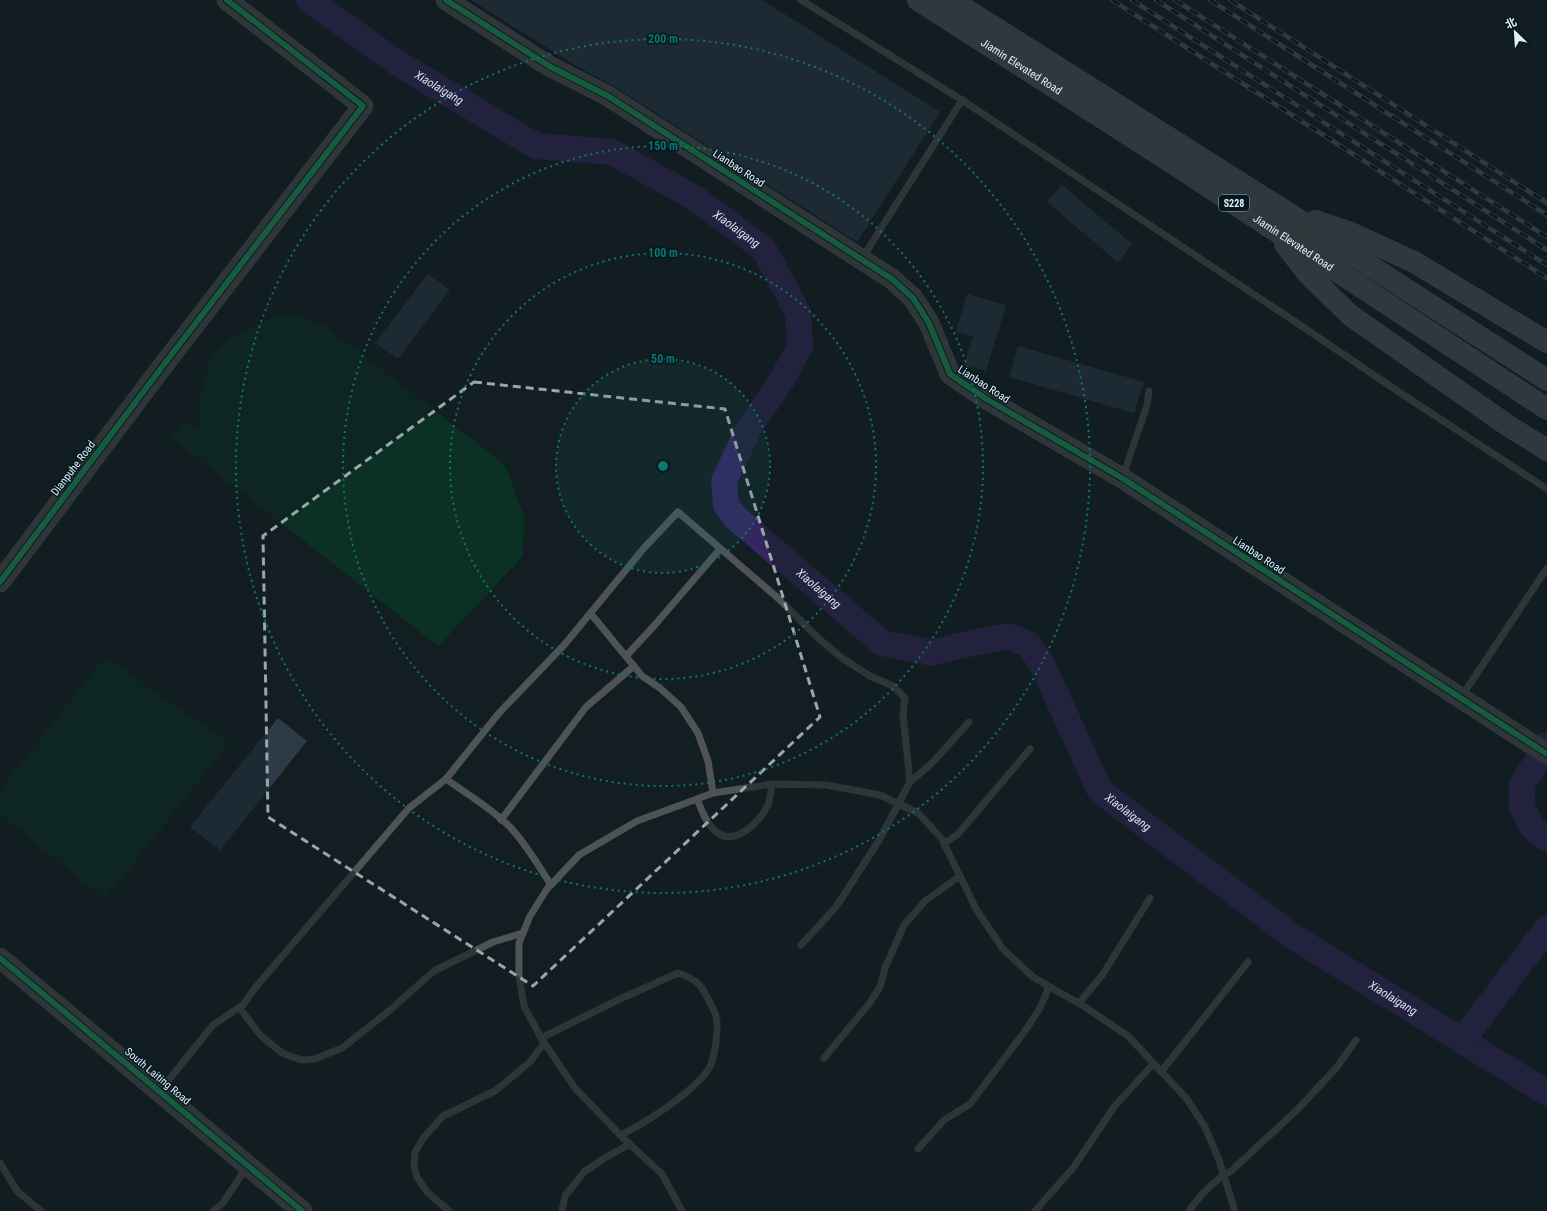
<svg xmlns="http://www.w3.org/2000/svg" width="1547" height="1211" font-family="'Roboto Condensed','Noto Sans SC',sans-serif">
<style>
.green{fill:#0a3123}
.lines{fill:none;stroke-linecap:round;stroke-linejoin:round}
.river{stroke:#352661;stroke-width:26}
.building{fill:#2e3a48}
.lane{stroke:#4f5355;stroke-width:7}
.secondary{stroke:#505556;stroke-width:21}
.highway{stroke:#525a5b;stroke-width:22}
.rail-casing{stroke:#555c5e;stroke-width:4.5}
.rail{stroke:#031821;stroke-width:3;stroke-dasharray:9;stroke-linecap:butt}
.cycleway-casing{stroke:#031821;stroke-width:8}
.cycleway{stroke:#20a55d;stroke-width:6}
.marked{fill:none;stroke:#9aa6ad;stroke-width:3;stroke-dasharray:8 5;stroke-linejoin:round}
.ring{fill:none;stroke:#0f766e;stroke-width:2;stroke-dasharray:2 4}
.labels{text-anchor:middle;stroke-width:3;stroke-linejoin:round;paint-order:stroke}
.shield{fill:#031821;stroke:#a0afb7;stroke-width:1}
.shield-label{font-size:10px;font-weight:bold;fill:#e3f0f7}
.street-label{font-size:11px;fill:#e3f0f7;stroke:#031821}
.water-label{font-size:12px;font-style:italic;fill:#dfdcf1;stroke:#031821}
.centre{fill:#0f766e;stroke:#031821;stroke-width:2}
.ring-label{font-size:12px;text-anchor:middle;font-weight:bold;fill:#0f766e;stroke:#031821;stroke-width:3;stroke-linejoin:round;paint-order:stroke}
</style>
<rect width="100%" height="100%" fill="#131e23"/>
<g class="green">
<path d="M285,316L299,317L322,324L505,465L524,516L523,556L438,646L171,437L183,421L200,432L199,401L210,360L230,338L273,318Z"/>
<path d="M105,657L229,743L105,899L0,814V790Z"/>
</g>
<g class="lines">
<g class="river">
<path id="s1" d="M309,0L396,62L536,146L612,152L693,197L764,249L798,313L800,346L783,378L748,430L724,481L726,505L736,518L882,643L932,653L959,646L1008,636L1028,644L1042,664L1100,791L1292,936L1547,1093"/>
<path d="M1547,745L1522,785V807L1532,827L1547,839"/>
<path d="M1462,1041L1547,928"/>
</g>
</g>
<g class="building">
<path d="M471,0H762L940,112L857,242L614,86L578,67Z"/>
<path d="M1062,185L1132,244L1118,262L1047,202Z"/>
<path d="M428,274L450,290L398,359L375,343Z"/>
<path d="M967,294L1006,305L986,371L964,365L973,336L956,332Z"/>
<path d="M1018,346L1144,382L1134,413L1009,377Z"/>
<path d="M278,718L307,741L220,850L190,827Z"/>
</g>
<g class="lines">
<g class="lane">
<path d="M801,0L962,100L1303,327L1399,392L1547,489"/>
<path d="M863,257L962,100"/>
<path d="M1123,476L1147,405L1149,391"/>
<path d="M591,614L642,676L660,688L681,707L698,733L708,761L713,793"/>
<path d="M626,656L653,627L720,549"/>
<path d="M1462,696L1547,568"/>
<path d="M446,779C467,794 491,808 510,827C526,844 538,865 551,885"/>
<path d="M697,799C701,809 706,823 715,831C735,848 759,822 768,805C770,799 771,791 772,784"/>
<path d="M501,820L586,707L634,666"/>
<path d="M944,844L958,834L1030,749"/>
<path d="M801,945L836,907L878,842L910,782L932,763L969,722"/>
<path d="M1079,1003L1103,974L1150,898"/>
<path d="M239,1007L260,1035L282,1053L301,1060L315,1059L342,1048L390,1010L434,971L493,942L523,933"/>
<path d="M541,1038L620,999L678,973C699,980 702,986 711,1005C713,1009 715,1013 716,1016C719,1028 715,1060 708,1070C703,1078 694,1085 687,1092C666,1109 645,1123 621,1135"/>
<path d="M824,1058L869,1004L880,987L885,968L904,925L925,901L960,876"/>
<path d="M1161,1072L1248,962"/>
<path d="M160,1091L213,1025L243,1005L255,988L409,808L446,779L499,713L565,644L644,548L678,512L779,599L818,638L842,658L870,676L893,686L905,698L903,715L910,782"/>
<path d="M918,1149L944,1120L970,1104L1025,1031L1040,1008L1049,987"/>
<path d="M0,1163L17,1191L41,1211"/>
<path d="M213,1211L222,1204L247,1167"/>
<path d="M449,1211L427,1192L417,1177L414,1167L415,1152L424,1137L443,1116L495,1091L530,1062L544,1043"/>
<path d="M562,1211L565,1196L584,1172L603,1159L630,1144"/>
<path d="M682,1211L662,1174L624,1139L575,1088L541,1038L524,1006L519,976V943L530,916L547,889L579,855L637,821L697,799L713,793L772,784L826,785L880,795L918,813L942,839L976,909L1003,949L1033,977L1085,1007L1128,1036L1187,1099L1205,1127L1219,1160L1235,1211"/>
<path d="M1035,1211L1073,1168L1114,1107L1153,1064"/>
<path d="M1189,1211C1197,1199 1216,1178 1230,1172L1297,1110L1337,1067L1356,1040"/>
</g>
<g class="secondary">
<path d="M446,0L549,66L608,96L892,279L913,298L929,323L950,374L988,400L1122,478L1547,754"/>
<path d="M0,582L162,367L363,106L227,0"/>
<path d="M0,958L302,1211"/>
</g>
<g class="highway">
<path id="s2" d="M918,0L1171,162L1547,409"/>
<path d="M951,0L1280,208L1547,380"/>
<path d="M1315,221L1351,233L1414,262L1547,342"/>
<path d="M1285,244L1308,274L1350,315L1507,425L1547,450"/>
</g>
<g class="rail-casing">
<g id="rail">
<path d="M1112,0L1547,278"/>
<path d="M1132,0L1547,265"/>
<path d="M1156,0L1547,250"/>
<path d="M1175,0L1547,237"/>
<path d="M1210,0L1547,215"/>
<path d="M1230,0L1547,203"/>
</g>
</g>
<use href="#rail" class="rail"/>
<g class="cycleway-casing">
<g id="cycleway">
<path d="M446,0L549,66L608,96L892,279L913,298L929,323L950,374L988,400L1122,478L1547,754"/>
<path d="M0,582L162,367L363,106L227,0"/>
<path d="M0,958L302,1211"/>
</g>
</g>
<use href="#cycleway" class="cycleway"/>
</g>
<path d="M0 0H1547V1211H0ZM474,382L725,409L820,717L533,986L268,817L263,536Z" fill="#131e23" fill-opacity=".55" fill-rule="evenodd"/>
<path class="marked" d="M474,382L725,409L820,717L533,986L268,817L263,536Z"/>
<circle cx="663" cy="466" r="107" fill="#0f766e" fill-opacity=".12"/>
<g class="ring">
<circle cx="663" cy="466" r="107"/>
<circle cx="663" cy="466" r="213"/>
<circle cx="663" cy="466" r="320"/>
<circle cx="663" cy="466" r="427"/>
</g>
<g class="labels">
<rect class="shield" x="1219" y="195" width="30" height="16" rx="3"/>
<g class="shield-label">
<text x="1234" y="207">S228</text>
</g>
<g class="street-label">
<text dy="4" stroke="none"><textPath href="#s2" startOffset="123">Jiamin Elevated Road</textPath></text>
<text transform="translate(739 168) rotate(33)" y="4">Lianbao Road</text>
<text dy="4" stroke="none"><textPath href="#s2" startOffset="447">Jiamin Elevated Road</textPath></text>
<text transform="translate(984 384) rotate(33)" y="4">Lianbao Road</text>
<text transform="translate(73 468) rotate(-53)" y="4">Dianpuhe Road</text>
<text transform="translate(1259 555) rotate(33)" y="4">Lianbao Road</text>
<text transform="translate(158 1076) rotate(40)" y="4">South Laiting Road</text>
</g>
<g class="water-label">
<text dy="4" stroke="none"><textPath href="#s1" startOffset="157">Xiaolaigang</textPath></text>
<text dy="4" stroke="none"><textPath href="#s1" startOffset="493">Xiaolaigang</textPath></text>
<text dy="4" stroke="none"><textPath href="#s1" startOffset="937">Xiaolaigang</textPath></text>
<text dy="4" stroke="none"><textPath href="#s1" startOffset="1370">Xiaolaigang</textPath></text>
<text dy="4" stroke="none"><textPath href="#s1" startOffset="1694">Xiaolaigang</textPath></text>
</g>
</g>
<circle cx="663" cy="466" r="6" class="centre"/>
<g class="ring-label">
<text x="663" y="43">200 m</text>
<text x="663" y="150">150 m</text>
<text x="663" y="257">100 m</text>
<text x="663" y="363">50 m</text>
</g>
<g transform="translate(1515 32) rotate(335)" stroke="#031821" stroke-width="3" paint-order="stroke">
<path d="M0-3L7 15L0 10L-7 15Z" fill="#e3f0f7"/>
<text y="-6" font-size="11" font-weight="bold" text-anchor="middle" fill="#e3f0f7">北</text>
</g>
</svg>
